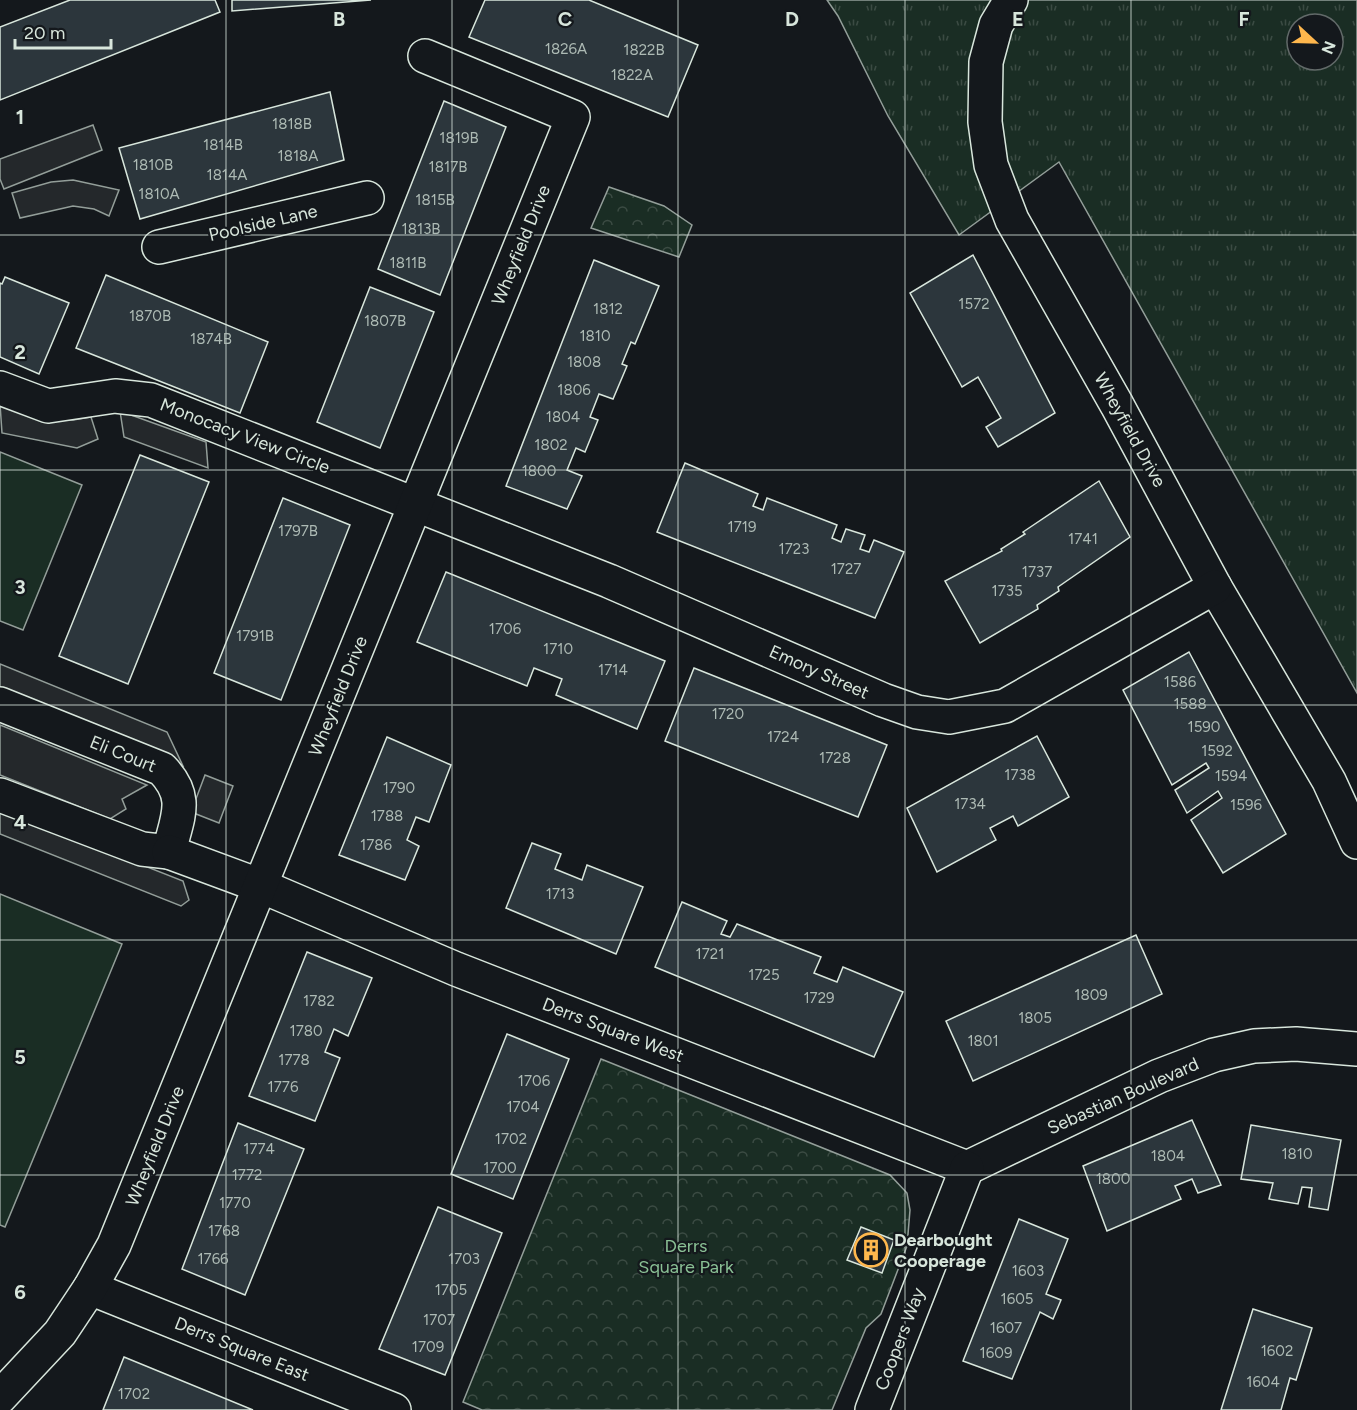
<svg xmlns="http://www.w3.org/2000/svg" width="1357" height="1410" font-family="Figtree,sans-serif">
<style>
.grass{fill:url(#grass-tufts);stroke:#939e99;stroke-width:1.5;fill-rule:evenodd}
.park{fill:url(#park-crowns);stroke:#939e99;stroke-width:1.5}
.pitch{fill:#1a2d24;stroke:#939e99;stroke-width:1.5}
.parking{fill:#24282b;stroke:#939e99;stroke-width:1.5}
.building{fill:#2c363c;stroke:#d8e6dc;stroke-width:1.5}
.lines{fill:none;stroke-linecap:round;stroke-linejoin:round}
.minor-casing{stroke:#d8e6dc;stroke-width:36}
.minor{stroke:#14181c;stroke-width:33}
.grid{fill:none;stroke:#d8e6dc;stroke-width:1.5;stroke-opacity:0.55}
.labels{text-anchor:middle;stroke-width:4.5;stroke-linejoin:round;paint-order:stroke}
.number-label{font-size:15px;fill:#adbab4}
.street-label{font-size:18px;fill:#d8e6dc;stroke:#14181c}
.poi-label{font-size:18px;font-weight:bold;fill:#d8e6dc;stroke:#14181c;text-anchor:start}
.park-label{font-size:18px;fill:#8ac095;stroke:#14181c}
.grid-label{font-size:20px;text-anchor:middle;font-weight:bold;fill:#d8e6dc;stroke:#14181c;stroke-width:4.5;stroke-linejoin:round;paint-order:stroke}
</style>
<defs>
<pattern id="grass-tufts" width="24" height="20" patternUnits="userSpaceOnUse" patternTransform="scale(1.5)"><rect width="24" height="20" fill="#1a2d24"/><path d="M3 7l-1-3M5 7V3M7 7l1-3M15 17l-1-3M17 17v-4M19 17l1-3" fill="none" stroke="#3b4b43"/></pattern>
<pattern id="park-crowns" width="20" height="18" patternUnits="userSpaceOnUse" patternTransform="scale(1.5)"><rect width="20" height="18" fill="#1a2d24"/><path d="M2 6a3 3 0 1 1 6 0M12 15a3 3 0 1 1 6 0" fill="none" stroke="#3b4b43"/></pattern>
</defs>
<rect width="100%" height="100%" fill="#14181c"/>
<path class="grass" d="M827,0H1357V693L1059,162L959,235L888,116L838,16ZM1297,24H1333V60H1297Z"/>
<g class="park">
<path d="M609,187L664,206L692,225L679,257L591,228Z"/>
<path d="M601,1059L890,1175L907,1193L910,1210L907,1246L881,1314L866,1328L832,1410H482L463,1402Z"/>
</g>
<g class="pitch">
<path d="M0,452L82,485L23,630L0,621Z"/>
<path d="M0,894L122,944L5,1227L0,1225Z"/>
</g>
<g class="parking">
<path d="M93,125L102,150L4,189L0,179V159Z"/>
<path d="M73,180L119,190L109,216L94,209L73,206L20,218L12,193L51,182Z"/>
<path d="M0,404L47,418L73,420L91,417L98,439L77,448L2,433Z"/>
<path d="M120,411L206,442L208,468L124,437Z"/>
<path d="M0,664L167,732L183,766L0,691Z"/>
<path d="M0,725L147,785L122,799L126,809L110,819L0,775Z"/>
<path d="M205,775L233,786L219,823L191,812Z"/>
<path d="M0,809L183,881L189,900L181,906L0,834Z"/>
</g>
<g class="building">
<path d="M70,0H215L220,12L0,100V27Z"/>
<path d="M232,0H371L232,11Z"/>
<path d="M485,0H589L698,45L668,117L469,37Z"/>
<path d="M330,92L344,160L140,219L119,148Z"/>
<path d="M444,101L506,127L440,295L378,269Z"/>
<path d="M973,255L1055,413L998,447L986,427L1001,418L978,377L962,387L910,293Z"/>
<path d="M594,260L659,286L635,344L631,342L622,364L627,366L613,399L599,394L590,417L598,420L585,452L576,448L567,470L582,476L567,509L506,486Z"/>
<path d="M106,275L268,342L240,413L76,348Z"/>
<path d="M5,277L69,303L39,374L0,357V283L2,284Z"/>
<path d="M370,287L434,312L380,448L317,422Z"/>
<path d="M140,455L209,482L128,684L59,656Z"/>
<path d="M685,463L758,494L753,506L763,510L767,498L837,525L832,538L841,542L846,529L865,535L860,549L869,552L874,540L904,552L875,618L657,532Z"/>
<path d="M1099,481L1130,537L1058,587L1059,591L1037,605L1038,609L980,643L945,581L1002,551L1001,549L1025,534L1023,532Z"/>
<path d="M283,498L350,525L281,700L214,673Z"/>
<path d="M446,572L665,661L637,729L556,695L562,679L534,668L527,686L417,642Z"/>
<path d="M1189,652L1286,834L1223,873L1191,820L1222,798L1218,791L1187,813L1175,790L1209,768L1206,763L1172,785L1123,690Z"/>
<path d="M694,668L887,745L858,817L665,741Z"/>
<path d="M1037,736L1069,797L1018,826L1013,816L990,828L996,840L937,872L907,808Z"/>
<path d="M387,737L451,765L429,822L416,817L407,840L419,846L405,880L339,855Z"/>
<path d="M532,843L561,854L555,869L582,880L587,865L643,887L616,954L506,908Z"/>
<path d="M682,902L727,921L721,934L730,937L737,924L821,957L814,973L837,982L843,967L903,992L874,1057L655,967Z"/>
<path d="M1136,935L1162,994L973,1081L946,1021Z"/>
<path d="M307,952L372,978L348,1036L334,1029L325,1052L340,1058L315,1121L249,1096Z"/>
<path d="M507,1034L569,1059L513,1199L451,1174Z"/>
<path d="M1192,1120L1221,1185L1198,1193L1192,1179L1175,1186L1181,1199L1107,1231L1083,1166Z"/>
<path d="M238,1123L304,1149L245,1295L182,1269Z"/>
<path d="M1251,1125L1341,1140L1328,1210L1309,1207L1312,1188L1302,1187L1298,1204L1269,1199L1273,1183L1241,1179Z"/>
<path d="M438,1207L502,1233L445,1375L379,1349Z"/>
<path d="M1019,1219L1068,1239L1046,1294L1061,1300L1053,1319L1040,1312L1012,1379L963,1361Z"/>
<path d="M861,1227L894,1240L882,1273L847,1260Z"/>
<path d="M1253,1309L1312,1328L1296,1380L1290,1378L1281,1410H1221Z"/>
<path d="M124,1357L253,1410H103Z"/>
</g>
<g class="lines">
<g class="minor-casing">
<g id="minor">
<path d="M1011,0L996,25L986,62L985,122L991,165L1012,220L1117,405L1215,587L1329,781L1357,842"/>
<path d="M159,247L367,198"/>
<path d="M0,388L48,406L115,396L151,400L609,581L883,700L917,712L949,717L1005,706L1215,587"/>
<path d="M0,704L162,769C190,798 177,817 169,852L142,849L0,795"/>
<path d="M169,852L261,886L456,969L967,1168"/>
<path d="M967,1168L1159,1076L1214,1055L1254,1046L1296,1044L1357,1049"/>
<path d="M90,1288L394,1410"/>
<path d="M0,1397L60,1333L90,1288L114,1245L573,117L425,56"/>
<path d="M872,1410L967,1168"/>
</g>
</g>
<use href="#minor" class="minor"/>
</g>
<path class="grid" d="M226,0V1410M452,0V1410M678,0V1410M905,0V1410M1131,0V1410M0,235H1357M0,470H1357M0,705H1357M0,940H1357M0,1175H1357"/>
<defs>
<g id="building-ring" transform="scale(1.725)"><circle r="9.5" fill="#14181c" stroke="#ffb74d" stroke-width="1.5"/><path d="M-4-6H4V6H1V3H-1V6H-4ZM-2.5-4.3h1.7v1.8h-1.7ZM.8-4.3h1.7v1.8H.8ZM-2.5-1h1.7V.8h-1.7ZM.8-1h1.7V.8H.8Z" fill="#ffb74d"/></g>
</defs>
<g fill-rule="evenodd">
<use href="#building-ring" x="871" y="1250"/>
</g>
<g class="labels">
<g class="number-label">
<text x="566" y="54">1826A</text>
<text x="644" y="55">1822B</text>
<text x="632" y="80">1822A</text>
<text x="292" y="129">1818B</text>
<text x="459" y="143">1819B</text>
<text x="223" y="150">1814B</text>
<text x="298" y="161">1818A</text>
<text x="153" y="170">1810B</text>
<text x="448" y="172">1817B</text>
<text x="227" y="180">1814A</text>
<text x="159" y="199">1810A</text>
<text x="435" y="205">1815B</text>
<text x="421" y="234">1813B</text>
<text x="408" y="268">1811B</text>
<text x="974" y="309">1572</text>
<text x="608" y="314">1812</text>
<text x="150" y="321">1870B</text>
<text x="385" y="326">1807B</text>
<text x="595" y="341">1810</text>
<text x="211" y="344">1874B</text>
<text x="584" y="367">1808</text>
<text x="574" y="395">1806</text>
<text x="563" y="422">1804</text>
<text x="551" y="450">1802</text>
<text x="539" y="476">1800</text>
<text x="742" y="532">1719</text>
<text x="298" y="536">1797B</text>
<text x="1083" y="544">1741</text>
<text x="794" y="554">1723</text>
<text x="846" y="574">1727</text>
<text x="1037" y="577">1737</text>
<text x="1007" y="596">1735</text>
<text x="505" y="634">1706</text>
<text x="255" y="641">1791B</text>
<text x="558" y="654">1710</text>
<text x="613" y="675">1714</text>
<text x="1180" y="687">1586</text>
<text x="1190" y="709">1588</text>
<text x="728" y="719">1720</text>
<text x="1204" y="732">1590</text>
<text x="783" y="742">1724</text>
<text x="1217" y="756">1592</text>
<text x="835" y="763">1728</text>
<text x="1020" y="780">1738</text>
<text x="1231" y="781">1594</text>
<text x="399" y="793">1790</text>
<text x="970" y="809">1734</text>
<text x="1246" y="810">1596</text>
<text x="387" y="821">1788</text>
<text x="376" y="850">1786</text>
<text x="560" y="899">1713</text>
<text x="710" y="959">1721</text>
<text x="764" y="980">1725</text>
<text x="1091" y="1000">1809</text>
<text x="819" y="1003">1729</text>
<text x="319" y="1006">1782</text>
<text x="1035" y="1023">1805</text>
<text x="306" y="1036">1780</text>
<text x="983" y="1046">1801</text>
<text x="294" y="1065">1778</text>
<text x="534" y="1086">1706</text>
<text x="283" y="1092">1776</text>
<text x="523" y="1112">1704</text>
<text x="511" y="1144">1702</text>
<text x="259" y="1154">1774</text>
<text x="1297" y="1159">1810</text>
<text x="1168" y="1161">1804</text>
<text x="500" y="1173">1700</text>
<text x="247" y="1180">1772</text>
<text x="1113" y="1184">1800</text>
<text x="235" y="1208">1770</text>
<text x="224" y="1236">1768</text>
<text x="213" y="1264">1766</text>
<text x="464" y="1264">1703</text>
<text x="1028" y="1276">1603</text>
<text x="451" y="1295">1705</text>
<text x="1017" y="1304">1605</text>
<text x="439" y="1325">1707</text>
<text x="1006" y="1333">1607</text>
<text x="428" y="1352">1709</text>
<text x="1277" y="1356">1602</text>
<text x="996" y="1358">1609</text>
<text x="1263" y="1387">1604</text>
<text x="134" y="1399">1702</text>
</g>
<g class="street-label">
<text transform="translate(263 223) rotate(-13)" y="6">Poolside Lane</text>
<text transform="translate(521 245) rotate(-68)" y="6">Wheyfield Drive</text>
<text transform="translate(1130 430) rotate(61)" y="6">Wheyfield Drive</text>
<text transform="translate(245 436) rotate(21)" y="6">Monocacy View Circle</text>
<text transform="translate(819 672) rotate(24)" y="6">Emory Street</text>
<text transform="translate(338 696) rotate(-68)" y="6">Wheyfield Drive</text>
<text transform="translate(123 754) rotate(22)" y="6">Eli Court</text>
<text transform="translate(613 1030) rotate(21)" y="6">Derrs Square West</text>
<text transform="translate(1123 1096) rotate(-24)" y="6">Sebastian Boulevard</text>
<text transform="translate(155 1146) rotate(-68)" y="6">Wheyfield Drive</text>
<text transform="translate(900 1339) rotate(-69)" y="6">Coopers Way</text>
<text transform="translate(242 1349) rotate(22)" y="6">Derrs Square East</text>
</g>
<g class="poi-label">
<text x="894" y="1246">Dearbought<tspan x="894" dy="21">Cooperage</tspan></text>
</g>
<g class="park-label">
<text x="686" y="1252">Derrs<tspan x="686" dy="21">Square Park</tspan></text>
</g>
</g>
<g class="grid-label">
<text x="339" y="26">B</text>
<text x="565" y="26">C</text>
<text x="792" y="26">D</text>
<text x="1018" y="26">E</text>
<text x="1244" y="26">F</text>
<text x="20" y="124">1</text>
<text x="20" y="359">2</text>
<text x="20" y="594">3</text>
<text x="20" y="829">4</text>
<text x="20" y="1064">5</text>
<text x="20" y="1299">6</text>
</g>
<g transform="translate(1315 42) rotate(112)"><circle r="28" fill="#14181c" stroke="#626a69" stroke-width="1.5"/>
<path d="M0-4.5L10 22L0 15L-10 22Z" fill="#ffb74d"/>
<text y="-9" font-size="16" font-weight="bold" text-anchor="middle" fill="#d8e6dc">N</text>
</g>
<path d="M15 39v9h96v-9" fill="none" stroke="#d8e6dc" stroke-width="3"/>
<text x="24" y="39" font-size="18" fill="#d8e6dc" stroke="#14181c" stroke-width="4.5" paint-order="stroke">20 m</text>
</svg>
